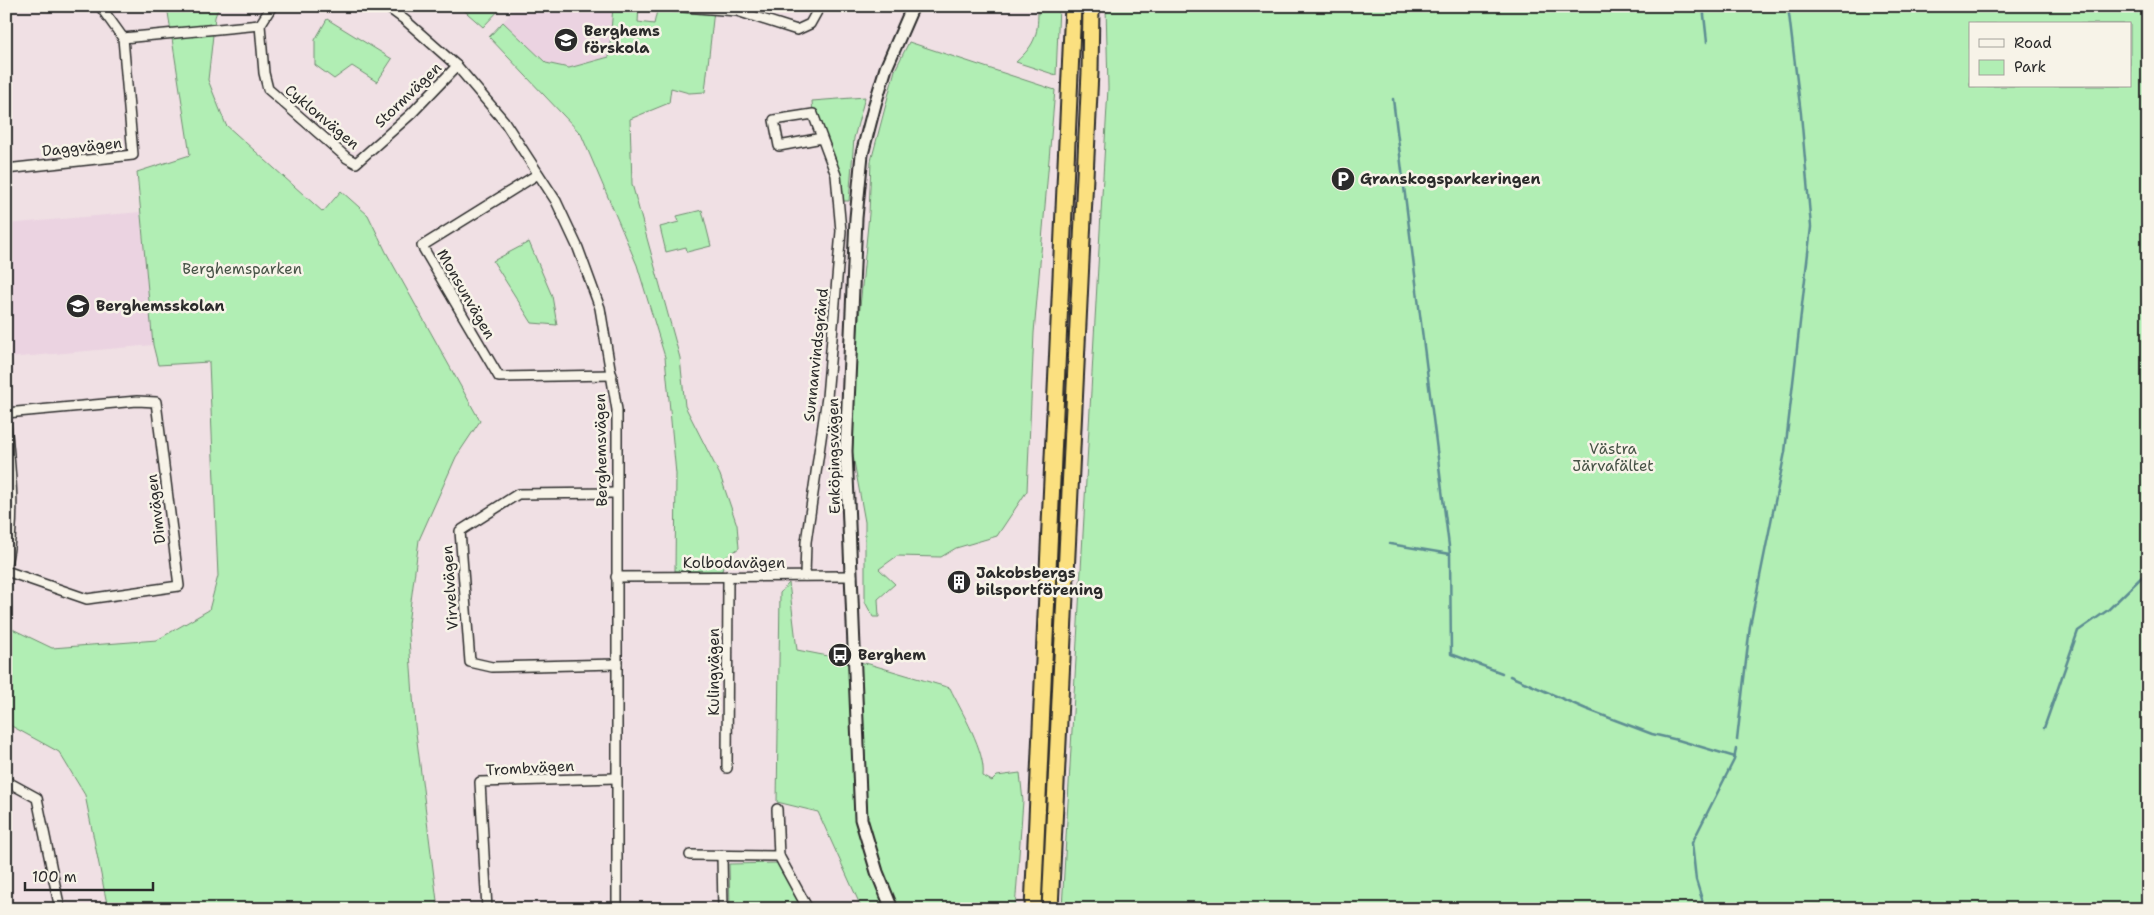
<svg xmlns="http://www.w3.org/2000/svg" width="2154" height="915" font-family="'Shantell Sans',sans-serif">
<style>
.built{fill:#ebd3e1}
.green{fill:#b1eeb4;stroke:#6e8c70;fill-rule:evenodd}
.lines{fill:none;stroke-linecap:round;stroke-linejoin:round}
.stream{stroke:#5d8e92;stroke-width:2.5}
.street-casing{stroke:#2b2b2b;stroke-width:12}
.secondary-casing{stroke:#2b2b2b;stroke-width:15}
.highway-casing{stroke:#2b2b2b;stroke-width:19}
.street{stroke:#f7f3e8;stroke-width:9}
.secondary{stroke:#f7f3e8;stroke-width:11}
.highway{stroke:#fbe080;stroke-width:15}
.labels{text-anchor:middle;stroke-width:5;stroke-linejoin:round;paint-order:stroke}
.poi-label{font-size:15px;font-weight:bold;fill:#2b2b2b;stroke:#f7f3e8;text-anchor:start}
.street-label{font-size:15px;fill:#2b2b2b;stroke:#f7f3e8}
.park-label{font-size:15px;fill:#465246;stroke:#f7f3e8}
</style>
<rect width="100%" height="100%" fill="#f0e0e4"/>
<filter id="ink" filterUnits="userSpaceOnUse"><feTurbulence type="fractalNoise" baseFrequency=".02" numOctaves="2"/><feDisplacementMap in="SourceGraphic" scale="10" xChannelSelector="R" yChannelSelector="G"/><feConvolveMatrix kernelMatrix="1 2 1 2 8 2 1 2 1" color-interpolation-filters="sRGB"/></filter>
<g filter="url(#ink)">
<g class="built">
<path d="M517,6H613L609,57L569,68L546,63L503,22Z"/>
<path d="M140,212L153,345L9,358L6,333V224Z"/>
</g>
<g class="green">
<path d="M167,6H219L215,17L208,80L226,125L323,212L341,191L368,215L386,252L480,421L456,457L419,540L408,624L415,725L438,909H108L85,795L59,752L6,723V626L52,648L157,640L209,610L218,576L209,362L158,365L153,345L137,172L190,155Z"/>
<path d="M459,6H501L502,7L483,27Z"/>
<path d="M613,6H639L638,22L654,24L658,6L714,10L705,92L689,93L671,88L669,103L630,119L632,184L680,358L685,406L720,475L737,525L739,548L725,558L722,571H675L676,474L665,357L637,265L581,134L489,37L503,22L546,63L569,68L609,57Z"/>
<path d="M1038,6H1059L1056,75L1016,62C1037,43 1038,33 1038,6Z"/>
<path d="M1106,6H2148V909H1062L1108,88ZM1970,24H2130V86H1970Z"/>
<path d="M327,19L392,59L377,82L352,66L334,79L315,65V40Z"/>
<path d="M909,42L1055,90L1034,333L1027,491L997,536L956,548L941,557L897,556L879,569L895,584L878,599L879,617H873L865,602V522L852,450L855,359L869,214L871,161L895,70Z"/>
<path d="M865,97L854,138L849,201H838L836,175L813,114L812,101Z"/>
<path d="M702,210L711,246L687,252L686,247L666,252L660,227L679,222L677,216Z"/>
<path d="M529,242L552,296L557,325L532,323L493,261Z"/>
<path d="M789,583L797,650L869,664L950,688C961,711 986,751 983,776L992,781L997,776L1020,773L1023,801L1015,909H862L818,812L777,802L780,593Z"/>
<path d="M779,863L804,909H730L729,864Z"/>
</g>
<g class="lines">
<g class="stream">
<path d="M1703,6L1707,42"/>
<path d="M1393,99L1450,554"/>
<path d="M1390,544L1450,554L1451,654L1502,673"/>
<path d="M1510,676L1586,709L1652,734L1678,740L1735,757"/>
<path d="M2044,728L2078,631L2108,610L2148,571"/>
<path d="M1737,740L1750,626L1785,452L1811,227L1801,114L1788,6"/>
<path d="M1705,909L1696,880L1692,843L1734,760L1736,749"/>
</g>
<g class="street-casing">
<g id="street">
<path d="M100,6L123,38L260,25"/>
<path d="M272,6L260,25L264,73L268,89L347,158L356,163L411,114L457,66"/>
<path d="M386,6L405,20L457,66L504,121L556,201L578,248L600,308L617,410V909"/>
<path d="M670,6L737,11L797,30L810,24L820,6"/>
<path d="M6,169L133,155L123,38"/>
<path d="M538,174L422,246L499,377L612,375"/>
<path d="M6,413L137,401L156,402L179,586L87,599L6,571"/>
<path d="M6,425C11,472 16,518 6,565"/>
<path d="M616,493L518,494L460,531L470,662L492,667L617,664"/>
<path d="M805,576L806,542L827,397L841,231L836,175L813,114L774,120L779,146L822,138"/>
<path d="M616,577L852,576"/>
<path d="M727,768L728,576"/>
<path d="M6,781L37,798L60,909"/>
<path d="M777,809L779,856"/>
<path d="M690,855L779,856L808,909"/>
<path d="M722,856L723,909"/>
<path d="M487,909L480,782L616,778"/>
</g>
</g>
<g class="secondary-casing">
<path id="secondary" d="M892,909L877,872L861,819L846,451L856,218L862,154L875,104L886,68L913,6"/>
</g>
<g class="highway-casing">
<g id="highway">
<path d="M1033,909L1073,6"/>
<path d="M1050,909L1090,72L1091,6"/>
</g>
</g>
<use href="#street" class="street"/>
<use href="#secondary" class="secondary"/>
<use href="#highway" class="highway"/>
</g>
</g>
<defs>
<g id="school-disc" transform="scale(1.25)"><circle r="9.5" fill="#2b2b2b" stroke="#f7f3e8"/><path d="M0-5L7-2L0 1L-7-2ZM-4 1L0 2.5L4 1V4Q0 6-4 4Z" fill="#fff"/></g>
<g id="parking-disc" transform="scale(1.25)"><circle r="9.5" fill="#2b2b2b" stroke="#f7f3e8"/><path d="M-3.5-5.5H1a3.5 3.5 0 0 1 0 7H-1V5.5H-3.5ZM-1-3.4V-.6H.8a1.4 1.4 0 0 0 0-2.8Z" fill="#fff"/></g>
<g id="building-disc" transform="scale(1.25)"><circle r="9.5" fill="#2b2b2b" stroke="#f7f3e8"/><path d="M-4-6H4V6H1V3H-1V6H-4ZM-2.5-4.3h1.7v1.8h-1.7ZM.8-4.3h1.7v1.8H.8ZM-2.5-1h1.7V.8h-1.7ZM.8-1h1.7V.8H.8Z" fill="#fff"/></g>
<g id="bus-disc" transform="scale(1.25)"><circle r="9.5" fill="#2b2b2b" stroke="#f7f3e8"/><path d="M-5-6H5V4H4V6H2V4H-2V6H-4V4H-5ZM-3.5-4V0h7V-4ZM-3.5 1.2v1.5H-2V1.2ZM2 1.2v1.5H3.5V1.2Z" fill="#fff"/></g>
</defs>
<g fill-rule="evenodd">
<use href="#school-disc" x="566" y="40"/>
<use href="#parking-disc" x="1343" y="179"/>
<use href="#school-disc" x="78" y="306"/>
<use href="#building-disc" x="959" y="582"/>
<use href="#bus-disc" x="840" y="655"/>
</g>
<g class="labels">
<g class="poi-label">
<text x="584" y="36">Berghems<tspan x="584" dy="17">förskola</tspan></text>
<text x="1360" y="184">Granskogsparkeringen</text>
<text x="96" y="311">Berghemsskolan</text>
<text x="976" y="578">Jakobsbergs<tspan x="976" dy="17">bilsportförening</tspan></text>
<text x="858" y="660">Berghem</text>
</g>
<g class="street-label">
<text transform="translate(408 95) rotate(-44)" y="5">Stormvägen</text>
<text transform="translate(322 117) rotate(40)" y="5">Cyklonvägen</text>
<text transform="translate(82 147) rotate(-6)" y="5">Daggvägen</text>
<text transform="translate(466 294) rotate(60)" y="5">Monsunvägen</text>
<text transform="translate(816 355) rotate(-84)" y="5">Sunnanvindsgränd</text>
<text transform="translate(601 450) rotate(-91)" y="5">Berghemsvägen</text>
<text transform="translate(834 456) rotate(-91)" y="5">Enköpingsvägen</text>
<text transform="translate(156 509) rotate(-97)" y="5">Dimvägen</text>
<text x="734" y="568">Kolbodavägen</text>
<text transform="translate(450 588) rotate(-94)" y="5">Virvelvägen</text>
<text transform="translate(714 672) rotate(-90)" y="5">Kulingvägen</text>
<text transform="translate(530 768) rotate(-3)" y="5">Trombvägen</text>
</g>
<g class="park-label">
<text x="242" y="274">Berghemsparken</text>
<text x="1613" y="454">Västra<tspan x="1613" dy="17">Järvafältet</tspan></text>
</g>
</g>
<rect width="2154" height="915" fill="none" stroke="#f7f3e8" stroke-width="25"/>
<rect x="12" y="12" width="2129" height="890" fill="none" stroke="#2b2b2b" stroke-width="2" filter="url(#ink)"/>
<rect x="1969" y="22" width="162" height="65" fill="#f7f3e8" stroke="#a5a39c"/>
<rect x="1979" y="39" width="25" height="8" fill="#f7f3e8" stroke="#a5a39c"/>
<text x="2014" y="48" font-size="15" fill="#2b2b2b">Road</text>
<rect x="1979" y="60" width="25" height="15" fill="#b1eeb4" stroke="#a5a39c"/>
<text x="2014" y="72" font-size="15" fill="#2b2b2b">Park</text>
<path d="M25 882v8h128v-8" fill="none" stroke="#2b2b2b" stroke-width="2.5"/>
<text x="32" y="882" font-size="15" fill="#2b2b2b" stroke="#f7f3e8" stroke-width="4" paint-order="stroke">100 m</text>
</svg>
